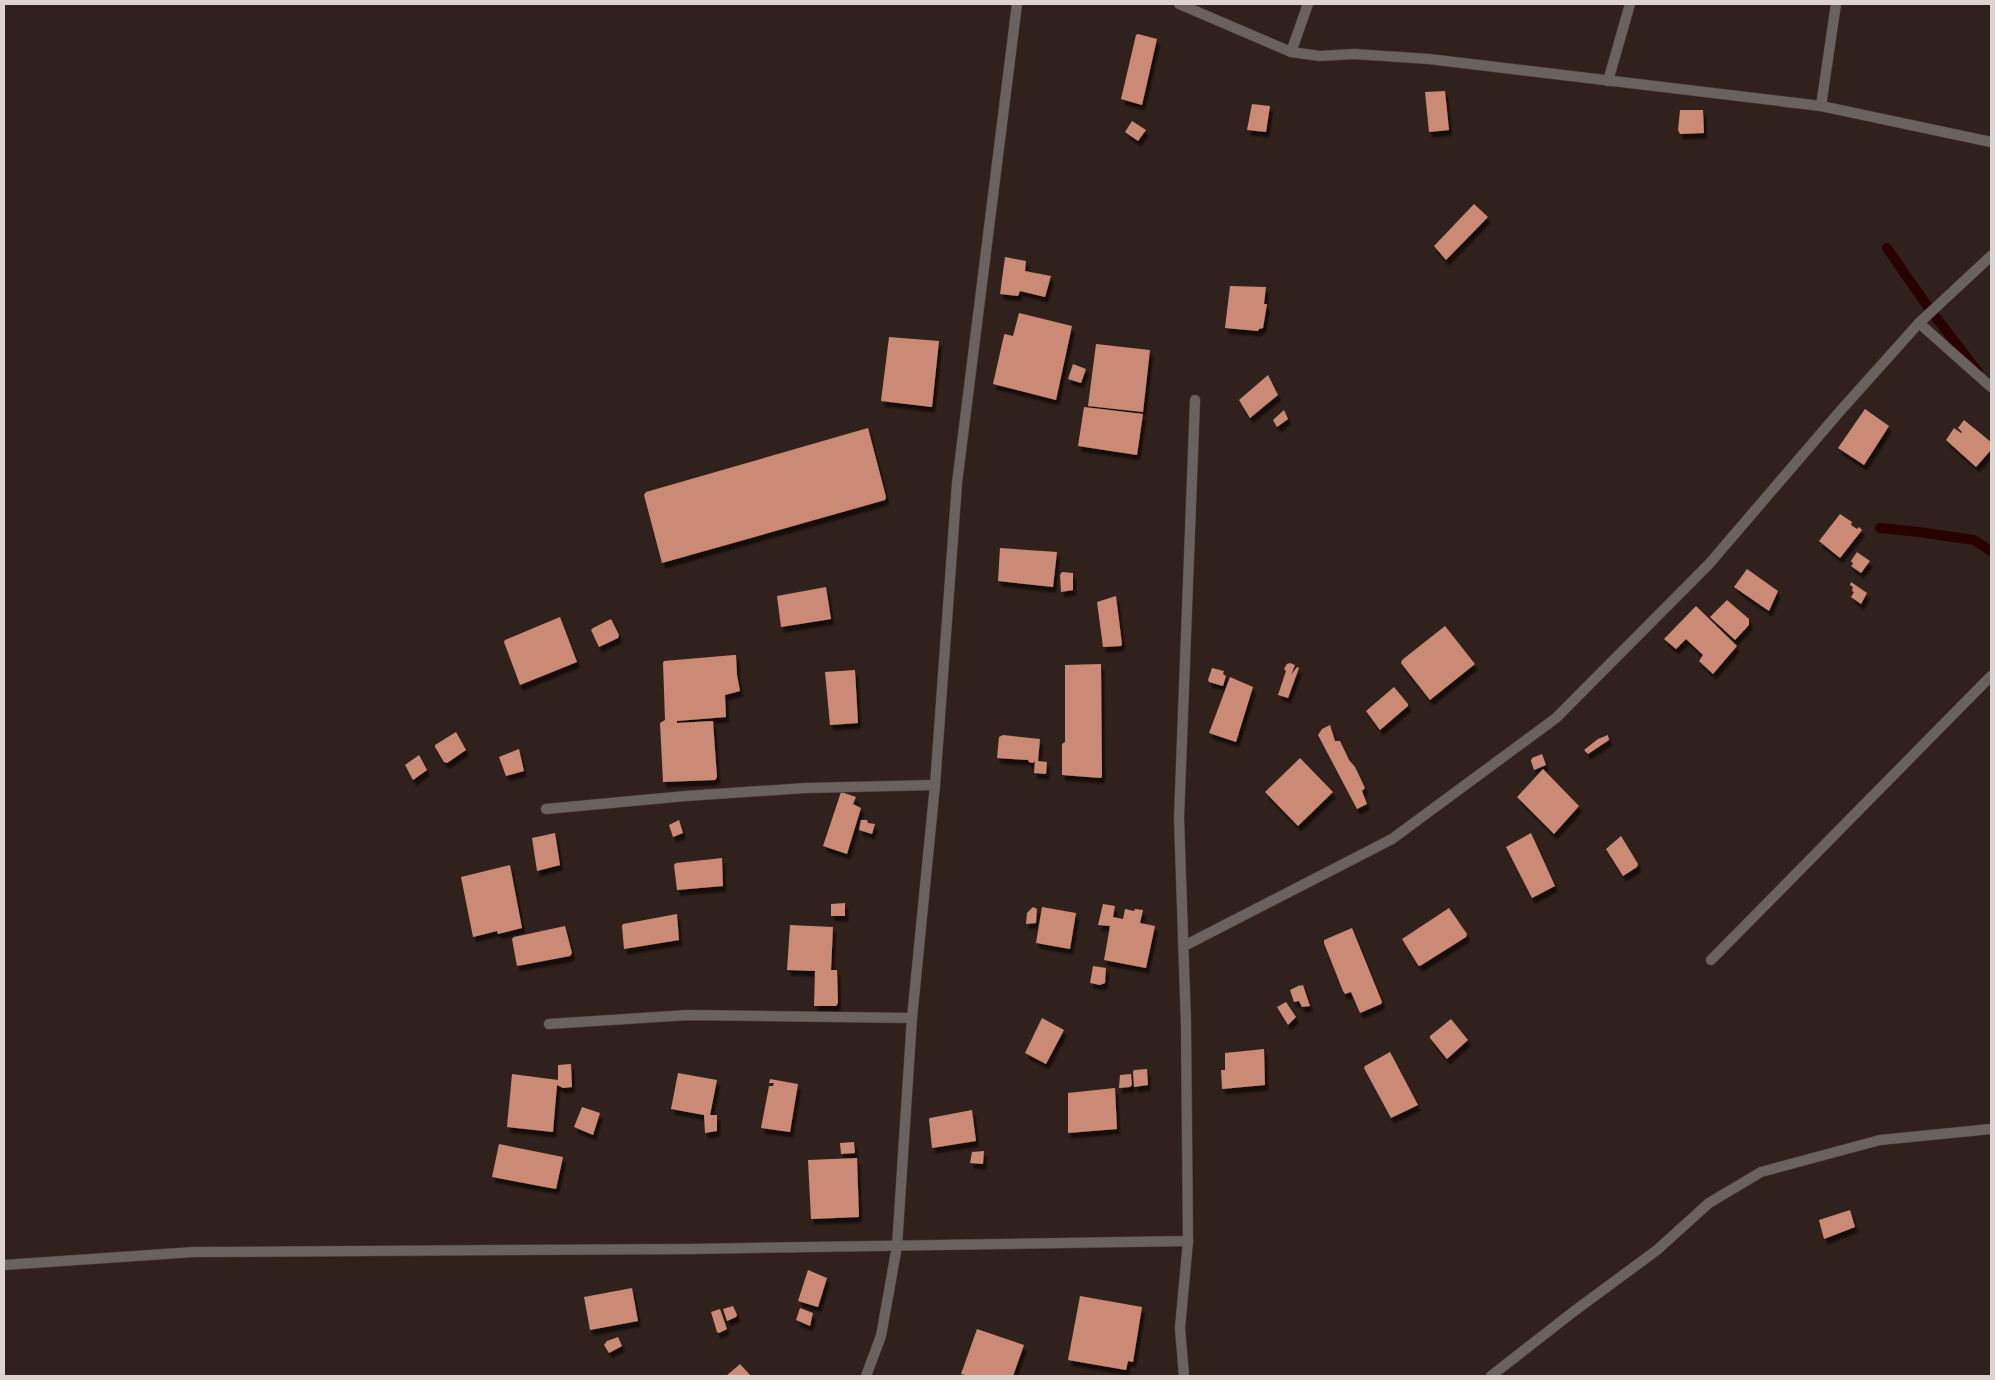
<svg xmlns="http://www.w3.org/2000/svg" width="1995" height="1380" font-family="Rubik,sans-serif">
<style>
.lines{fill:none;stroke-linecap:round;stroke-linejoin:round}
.stream{stroke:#280200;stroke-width:10}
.building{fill:#cb8a74;filter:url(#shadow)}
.minor-casing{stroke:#4d3d39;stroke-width:11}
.minor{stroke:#6a625f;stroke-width:10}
</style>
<defs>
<filter id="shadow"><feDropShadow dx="3" dy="5.5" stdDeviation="1" flood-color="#0009"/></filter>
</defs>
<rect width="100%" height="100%" fill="#31211c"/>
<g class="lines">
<g class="stream">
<path d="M1887,248L1928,307L1978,372"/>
<path d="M1880,528L1919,532L1974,540L1991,551"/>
</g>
</g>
<g class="building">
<path d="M1138,34L1157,39L1142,105L1121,99L1136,35Z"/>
<path d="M1445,91L1449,130L1429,132L1425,92Z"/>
<path d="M1252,104L1270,106L1266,132L1247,130Z"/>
<path d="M1680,110H1703L1704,133L1680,134L1678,130Z"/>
<path d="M1132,121L1146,130L1138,141L1125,132Z"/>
<path d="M1474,204L1488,217L1446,260L1434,246Z"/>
<path d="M1005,257L1026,261L1025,271L1051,276L1045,297L1020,291L1018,296L1000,294Z"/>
<path d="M1230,286L1266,287L1264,304H1267L1263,328L1259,329L1258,331L1225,328Z"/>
<path d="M1019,313L1072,326L1056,400L993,384L1004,335L1005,334L1013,336Z"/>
<path d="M889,337L939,341L932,407L881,401Z"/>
<path d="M1096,344L1150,350L1143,412L1088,406Z"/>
<path d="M1073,364L1086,369L1081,383L1068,379Z"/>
<path d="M1268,375L1278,395L1250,418L1239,400Z"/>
<path d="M1084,407L1143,414L1137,455L1078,446Z"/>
<path d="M1865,409L1889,426L1864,465L1838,448Z"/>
<path d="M1284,410L1288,419L1277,427L1273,420Z"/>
<path d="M1964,420L1991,442V450L1976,467L1946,440L1954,428L1961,433L1962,432L1958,428Z"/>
<path d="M868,428L886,497L885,500L662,563L644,495L646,492Z"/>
<path d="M1840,514L1852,522L1851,525L1857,529L1859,527L1862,530L1840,558L1819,541Z"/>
<path d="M1000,548L1057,552L1053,587L998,581Z"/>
<path d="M1857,552L1870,561L1861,573L1851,566L1853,564L1851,561Z"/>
<path d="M1747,569L1778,591L1769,611L1734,587Z"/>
<path d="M1062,572L1073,573V590L1061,592L1060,575Z"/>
<path d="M1851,582L1867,593L1861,604L1851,597L1854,592L1852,591L1853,587L1850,585Z"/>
<path d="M826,587L831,619L781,627L777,596Z"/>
<path d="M1116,596L1122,644L1121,646L1103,647L1097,602Z"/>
<path d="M1727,600L1749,619V625L1735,640L1710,617Z"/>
<path d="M1696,606L1737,646L1713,674L1699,661L1703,655L1686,639L1676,649L1664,639Z"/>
<path d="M560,617L577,662L520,685L504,642L505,640Z"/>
<path d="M611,619L619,635L618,638L599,647L591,630L593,628Z"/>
<path d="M1445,626L1475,664L1430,700L1401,663L1402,660Z"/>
<path d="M734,655H736L737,675L740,691L725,695L726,717L677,721V723L713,721L717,777L715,780L663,782L660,723L665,720L663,663L664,661Z"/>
<path d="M1290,663L1295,665L1291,675L1297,667L1299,668L1288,698L1278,695L1286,671L1284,669L1287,664Z"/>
<path d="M1101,664L1102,776L1101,778L1062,775V744L1065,742V665Z"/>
<path d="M1212,668L1224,671L1223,674L1226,676L1223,686L1209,682L1208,680Z"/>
<path d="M855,670L858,723L830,725L825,672Z"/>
<path d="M1230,677L1253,687L1236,742L1209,733Z"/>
<path d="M1394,687L1408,704V706L1380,730L1366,711Z"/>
<path d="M1330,725L1335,741H1340L1349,760L1355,767L1365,788L1362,791L1367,804L1357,809L1318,735L1322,729Z"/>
<path d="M456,732L466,750L447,763L444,762L435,747V745Z"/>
<path d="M1003,735L1040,739L1038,761L1047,762L1046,774L1034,773L1035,761L1033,763L1029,762L1028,760L997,758L999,737Z"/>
<path d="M1608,735L1609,740L1588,754L1584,750L1598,739Z"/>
<path d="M519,749L524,771L506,776L499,757Z"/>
<path d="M1542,754L1546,765L1534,770L1531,761L1532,758Z"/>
<path d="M419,755L427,770L413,780L405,765Z"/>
<path d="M1300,758L1333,792L1298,826L1265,792Z"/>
<path d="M1543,769L1579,806L1554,834L1517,797Z"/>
<path d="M841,792L856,797L853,804L861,808L847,854L823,846Z"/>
<path d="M679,820L683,833L673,837L669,825Z"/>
<path d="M861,820H867L868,823L875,824L872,834L859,830Z"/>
<path d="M555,833L560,865L537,871L532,838Z"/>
<path d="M1531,833L1555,886L1532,898L1506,847Z"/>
<path d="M1621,836L1638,864L1637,867L1623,876L1606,849Z"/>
<path d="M722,858L723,886L677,890L674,865L676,863Z"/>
<path d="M510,865L522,928L498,934L497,931L473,937L461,877Z"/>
<path d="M845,903V916H831V904Z"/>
<path d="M1103,904L1115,906L1113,917L1123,919L1125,909L1134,911L1135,909L1143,910L1140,923L1155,926L1146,968L1104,960L1110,926L1098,925Z"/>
<path d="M1033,907L1037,909L1036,923L1026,924L1027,913Z"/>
<path d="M1042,907L1076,913L1070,949L1036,943Z"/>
<path d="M1449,908L1467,934L1466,937L1420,966L1418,965L1402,939Z"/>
<path d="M677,914L679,940L624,949L622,926L623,924Z"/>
<path d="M790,925L833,927L831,970H837L838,1003L836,1006H814L815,971L787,970Z"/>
<path d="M565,926L572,953L570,956L517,966L512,939L514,937Z"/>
<path d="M1352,928L1382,1002L1381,1004L1360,1013L1351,992L1345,994L1343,991L1324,943V940Z"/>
<path d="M1093,966L1106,968L1105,983L1100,985L1090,983Z"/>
<path d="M1300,985V986L1303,985L1310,1006L1302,1007L1299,1001L1294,1002L1290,990Z"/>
<path d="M1286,1002L1296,1017L1288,1025L1277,1007Z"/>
<path d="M1042,1018L1064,1030L1046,1064L1025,1053Z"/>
<path d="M1451,1019L1468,1040L1447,1059L1430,1038V1036Z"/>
<path d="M1264,1049L1265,1085L1222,1089L1221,1070H1225V1053Z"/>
<path d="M1390,1052L1418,1105L1391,1118L1364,1068L1365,1066Z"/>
<path d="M571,1064L572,1087L563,1088L557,1085L553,1132L507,1127L512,1074L558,1080V1065Z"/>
<path d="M1147,1069L1148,1085L1134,1087L1133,1072L1134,1070Z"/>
<path d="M678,1073L717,1080L710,1115H717V1131L705,1133L704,1115L671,1109Z"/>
<path d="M1131,1074L1132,1085L1130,1087L1119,1088L1120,1075Z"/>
<path d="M770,1079L798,1084L790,1132L761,1128L769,1086H773L774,1083H769Z"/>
<path d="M1115,1088L1117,1129L1068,1133V1093Z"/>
<path d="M582,1107L600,1113L593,1135L574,1127Z"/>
<path d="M972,1110L976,1141L932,1148L929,1119L930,1118Z"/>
<path d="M854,1142L855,1153L841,1154L840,1143Z"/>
<path d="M499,1144L563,1157L556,1189L492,1177Z"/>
<path d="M984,1151L983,1164L970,1163L972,1152Z"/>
<path d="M857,1158L859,1217L811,1219L808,1160Z"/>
<path d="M1850,1210L1855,1227L1824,1239L1819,1220Z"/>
<path d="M808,1270L827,1278L818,1307L798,1301Z"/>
<path d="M632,1288L638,1321L590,1330L584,1297Z"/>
<path d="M1080,1296L1142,1307L1133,1362L1128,1361L1126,1370L1068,1360Z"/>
<path d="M733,1306L737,1315L736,1317L727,1321L723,1309Z"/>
<path d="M800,1308L813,1313L810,1326L796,1320Z"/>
<path d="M720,1309L727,1329L719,1333L717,1332L711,1312Z"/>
<path d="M977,1329L1024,1345L1013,1376H969L961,1374Z"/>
<path d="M618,1337L622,1346L609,1353L604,1345L607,1341Z"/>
<path d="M740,1364L751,1376H726L739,1365Z"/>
</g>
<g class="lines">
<g class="minor-casing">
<g id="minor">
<path d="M1179,4L1291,52L1320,56L1354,54L1429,59L1821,106L1991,142"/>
<path d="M1291,52L1308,4"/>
<path d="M1608,81L1630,4"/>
<path d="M1821,106L1836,4"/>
<path d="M1919,323L1991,387"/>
<path d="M546,809L686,796L806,788L935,785"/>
<path d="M1184,946L1392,839L1556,718L1709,564L1841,410L1919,323L1991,256"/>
<path d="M1711,960L1991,676"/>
<path d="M549,1024L688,1015L912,1018"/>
<path d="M4,1265L194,1252L691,1249L1188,1241L1186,1024L1179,818L1195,400"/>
<path d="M866,1376L881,1336L897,1246L912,1018L935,785L957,483L1017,4"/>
<path d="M1184,1376L1180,1328L1188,1241"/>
<path d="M1491,1376L1573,1312L1657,1250L1709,1203L1761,1172L1880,1140L1991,1129"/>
</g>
</g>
<use href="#minor" class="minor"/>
</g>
<rect width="1995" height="1380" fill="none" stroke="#ddd3cf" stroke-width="10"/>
</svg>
